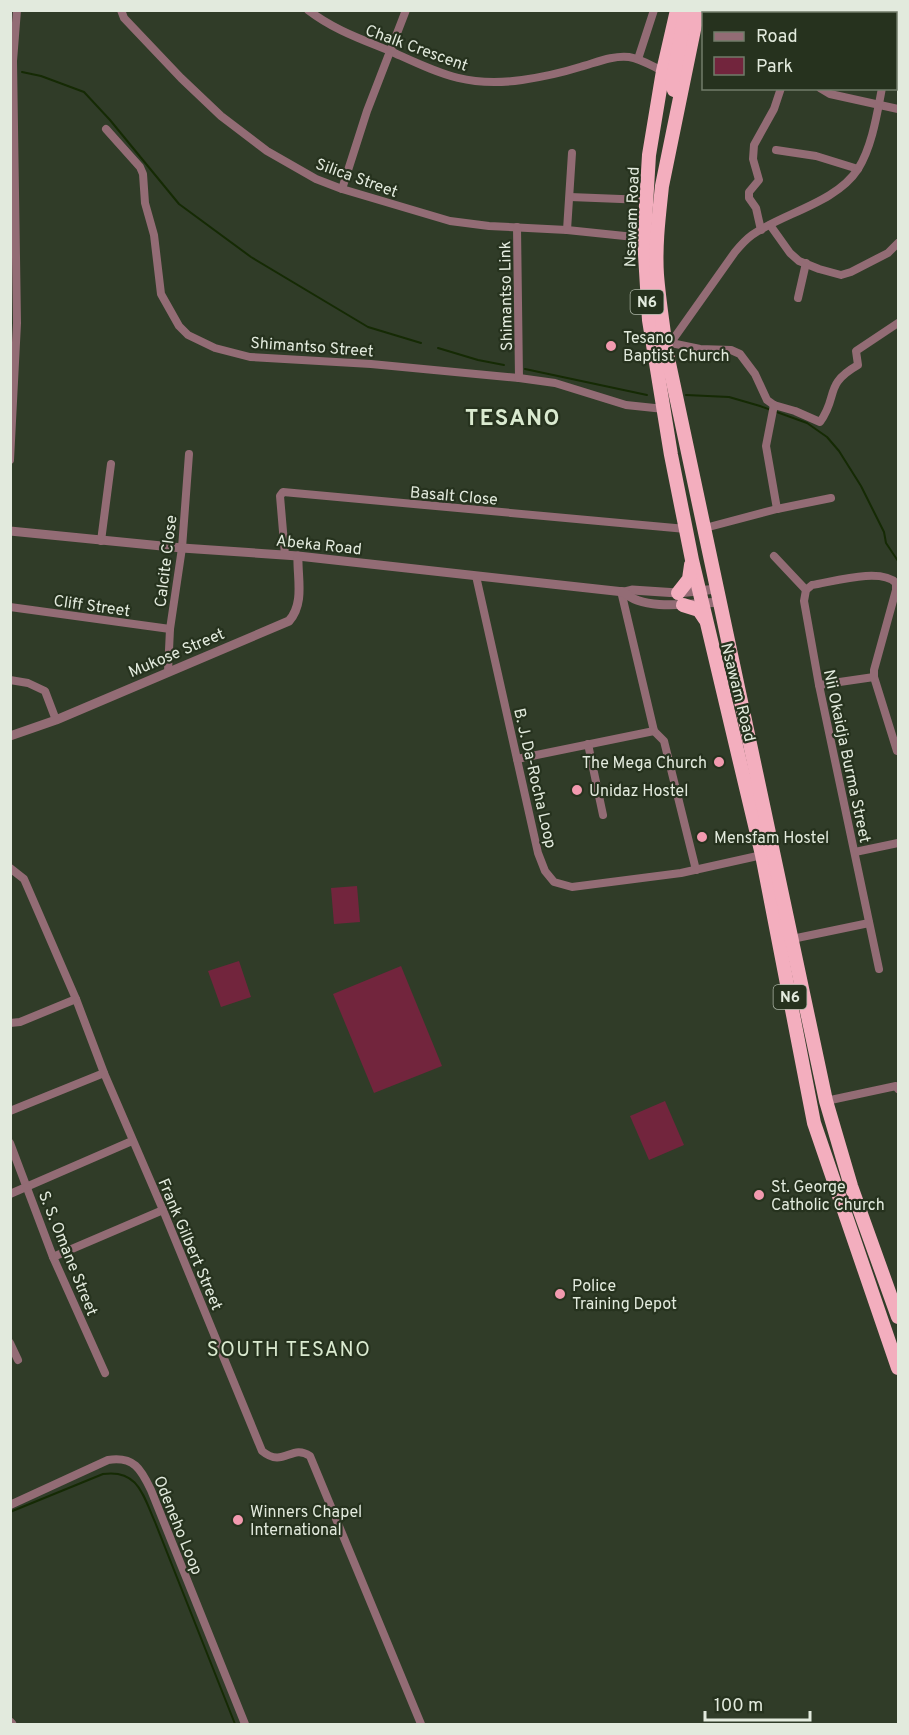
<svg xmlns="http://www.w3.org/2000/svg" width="909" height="1735" font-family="Overpass,sans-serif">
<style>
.green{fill:#72253d}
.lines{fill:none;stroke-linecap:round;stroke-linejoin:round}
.stream{stroke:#152a04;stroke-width:2}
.minor{stroke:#936c75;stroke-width:8}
.tertiary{stroke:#936c75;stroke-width:9}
.trunk{stroke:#f3aebe;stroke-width:14}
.poi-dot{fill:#f29aaf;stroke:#26321e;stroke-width:2}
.labels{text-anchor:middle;stroke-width:4.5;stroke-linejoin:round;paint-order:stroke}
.shield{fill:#26321e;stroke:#aab3a4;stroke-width:1.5}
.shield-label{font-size:15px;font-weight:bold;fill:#e2eadd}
.street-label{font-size:16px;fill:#e2eadd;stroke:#26321e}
.poi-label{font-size:16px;fill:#e2eadd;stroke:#26321e;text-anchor:start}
.quarter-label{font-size:20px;letter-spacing:1.5px;fill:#daead0;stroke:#26321e}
.district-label{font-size:22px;font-weight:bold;letter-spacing:1.5px;fill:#daead0;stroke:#26321e}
</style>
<rect width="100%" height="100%" fill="#303c28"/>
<g class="green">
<path d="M357,886L360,922L334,924L331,888Z"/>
<path d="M239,961L251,997L221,1007L208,971Z"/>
<path d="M401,966L442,1066L374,1093L333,994Z"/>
<path d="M665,1101L684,1145L649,1160L630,1116Z"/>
</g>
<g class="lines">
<g class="stream">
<path d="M22,72L41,76L84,92L110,120L179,204L251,257L368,327L421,343"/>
<path d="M438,348L478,360L504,365"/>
<path d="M525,369L647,395"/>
<path d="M686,395L729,397L760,406L807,423L827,437L839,451L861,486L884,532L886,543L898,561"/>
<path d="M10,1512L103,1474C138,1469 143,1495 155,1522L235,1724"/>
</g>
<g class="minor">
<path d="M121,10L124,18L181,78L221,116L267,151L316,179L342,189L450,221L489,226L567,230L644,238"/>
<path d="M308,10C334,30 361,39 390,51C439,73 466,88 522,80C542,77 561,73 580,67C595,63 613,55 629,57C641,59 652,66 663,71"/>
<path d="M883,10L884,14"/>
<path d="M808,14V10"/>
<path d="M638,59L654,10"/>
<path d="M820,88L830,94L898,109"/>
<path d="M106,129L140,167L143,174L145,203L154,235L161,294L179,326L188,335L215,348L250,357L371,364L519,378L555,383L626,405L664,409"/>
<path d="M776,150L816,156L858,169"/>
<path d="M342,189L367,111L406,10"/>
<path d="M570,197L646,200"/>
<path d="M770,225L790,253L799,261L819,269L841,275L851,272L888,253L898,243"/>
<path d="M517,227L519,378"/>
<path d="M567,230L572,153"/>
<path d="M761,230L756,208L749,198V192L759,180L753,159L754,145L774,109L781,88"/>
<path d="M798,298L806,263"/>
<path d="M671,343L700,349L731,350L740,354L755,374L767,400L774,405L795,411L820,422C839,396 823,385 858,365L856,351L898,323"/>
<path d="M667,348L735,252C740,246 745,240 752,235C783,213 836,203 858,169C872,147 877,114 882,88"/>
<path d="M774,405L766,446L777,509"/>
<path d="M10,460L17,323L13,61L17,10"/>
<path d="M705,528L777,509L831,498"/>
<path d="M101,541L111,464"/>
<path d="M285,555L280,496L283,492L686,529"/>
<path d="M774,556L806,590"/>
<path d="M476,576L538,853L545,871L554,882L572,887L681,873L762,855"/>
<path d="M621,591L654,731L664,741L696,870"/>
<path d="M10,607L170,629"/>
<path d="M168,671L170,629L182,548L189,454"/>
<path d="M10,680L28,683L45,691L56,720"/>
<path d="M819,685L874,677"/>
<path d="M588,744L603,815"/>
<path d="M517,759L654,731"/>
<path d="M855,852L898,843"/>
<path d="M10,868L24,879L76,999L104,1073L163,1210L262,1451C284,1469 291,1443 310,1456L421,1724"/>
<path d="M792,939L869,923"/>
<path d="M879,969L819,685L804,601L806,590L812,585C832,582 881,567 896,583V590L874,670V677L897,751"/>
<path d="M10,1023L20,1022L76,999"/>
<path d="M826,1101L896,1086L898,1089"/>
<path d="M10,1111L104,1073"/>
<path d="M10,1143L53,1257L105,1373"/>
<path d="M10,1194L132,1141"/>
<path d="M53,1257L163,1210"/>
<path d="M10,1343L18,1360"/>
<path d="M10,1505L108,1460C134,1456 141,1469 151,1490L245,1724"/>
</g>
<g class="tertiary">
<path d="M10,531L182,548L298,556L624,592L632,590L678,593L717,589"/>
<path d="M624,592C643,612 694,603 720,602"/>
<path d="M10,736L56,720L289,621C305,603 297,577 298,556"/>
<path d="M10,1722L12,1724"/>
</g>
<g class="trunk">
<path d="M677,10L663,71L649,155L644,238L649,320L671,455L692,560L762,855L814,1123L898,1368"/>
<path d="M698,10L662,186C659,215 655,245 657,275C659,300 663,325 666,349L826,1101L851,1186L898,1317"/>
<path d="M680,91L674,90L672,85L685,13"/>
<path d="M678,593L689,579L691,565"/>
<path d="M683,605L699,610L705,619"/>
</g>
</g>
<g class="poi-dot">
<circle cx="611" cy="346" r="6"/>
<circle cx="719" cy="762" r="6"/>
<circle cx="577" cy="790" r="6"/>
<circle cx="702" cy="837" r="6"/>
<circle cx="759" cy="1195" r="6"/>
<circle cx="560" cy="1294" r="6"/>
<circle cx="238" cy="1520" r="6"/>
</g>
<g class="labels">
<g class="shield">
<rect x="630.5" y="290" width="33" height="24" rx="4.5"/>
<rect x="773.5" y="985" width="33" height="24" rx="4.5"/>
</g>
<g class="shield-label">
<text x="647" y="307">N6</text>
<text x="790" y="1002">N6</text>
</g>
<g class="street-label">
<text transform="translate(417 47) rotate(20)" y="6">Chalk Crescent</text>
<text transform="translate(357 177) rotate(20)" y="6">Silica Street</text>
<text transform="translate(631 217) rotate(-88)" y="6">Nsawam Road</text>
<text transform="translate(505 296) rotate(-91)" y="6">Shimantso Link</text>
<text transform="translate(312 346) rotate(4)" y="6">Shimantso Street</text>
<text transform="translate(454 495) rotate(5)" y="6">Basalt Close</text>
<text transform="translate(319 544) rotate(6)" y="6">Abeka Road</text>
<text transform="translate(165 561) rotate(-83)" y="6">Calcite Close</text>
<text transform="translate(92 605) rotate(8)" y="6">Cliff Street</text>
<text transform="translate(176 652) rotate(-23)" y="6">Mukose Street</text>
<text transform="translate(739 692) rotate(76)" y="6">Nsawam Road</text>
<text transform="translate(848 756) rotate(78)" y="6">Nii Okaidja Burma Street</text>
<text transform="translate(536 778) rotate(77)" y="6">B. J. Da-Rocha Loop</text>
<text transform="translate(191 1244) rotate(67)" y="6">Frank Gilbert Street</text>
<text transform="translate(69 1253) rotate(68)" y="6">S. S. Omane Street</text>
<text transform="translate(179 1525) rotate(68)" y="6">Odeneho Loop</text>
</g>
<g class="poi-label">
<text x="623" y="343">Tesano<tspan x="623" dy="18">Baptist Church</tspan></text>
<text x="707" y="768" text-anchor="end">The Mega Church</text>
<text x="589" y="796">Unidaz Hostel</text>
<text x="714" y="843">Mensfam Hostel</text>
<text x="771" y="1192">St. George<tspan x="771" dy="18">Catholic Church</tspan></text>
<text x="572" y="1291">Police<tspan x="572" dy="18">Training Depot</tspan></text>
<text x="250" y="1517">Winners Chapel<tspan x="250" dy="18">International</tspan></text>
</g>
<g class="quarter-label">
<text x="289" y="1356">SOUTH TESANO</text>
</g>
<g class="district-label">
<text x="513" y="425">TESANO</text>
</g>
</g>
<rect width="909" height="1735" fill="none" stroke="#e2eadd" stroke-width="24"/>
<rect x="702" y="12" width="195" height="78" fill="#26321e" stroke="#717c6a" stroke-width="1.5"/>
<rect x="714" y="32" width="30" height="9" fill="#936c75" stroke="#717c6a" stroke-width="1.5"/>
<text x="756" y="42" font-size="18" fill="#e2eadd">Road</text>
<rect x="714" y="57" width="30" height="18" fill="#72253d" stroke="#717c6a" stroke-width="1.5"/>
<text x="756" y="72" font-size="18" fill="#e2eadd">Park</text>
<path d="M705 1711v9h105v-9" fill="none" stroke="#e2eadd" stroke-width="3"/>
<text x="714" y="1711" font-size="18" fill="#e2eadd" stroke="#26321e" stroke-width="4.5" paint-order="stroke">100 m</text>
</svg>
